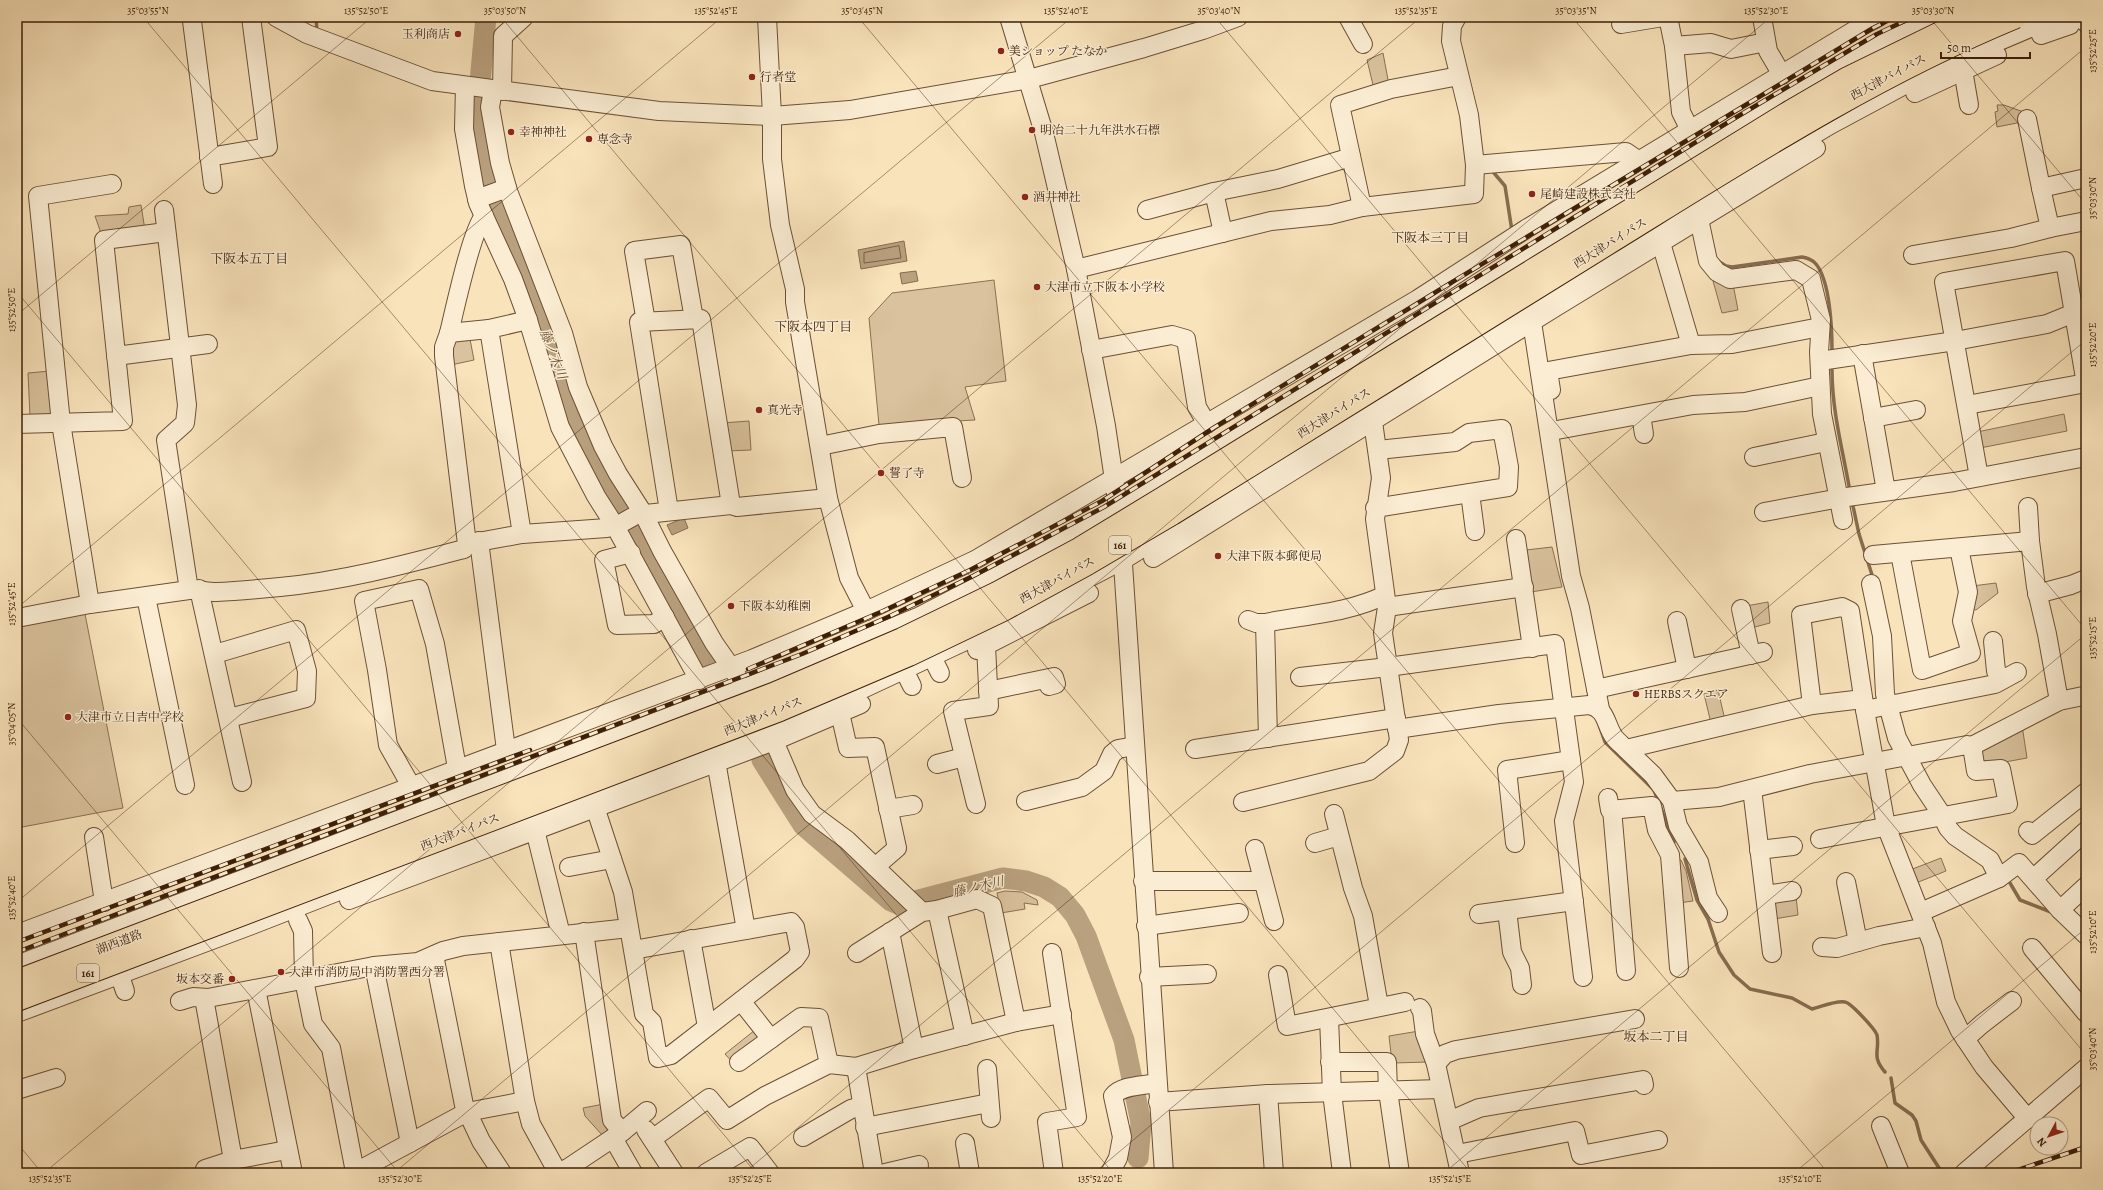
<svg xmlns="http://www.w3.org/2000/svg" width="2103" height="1190" font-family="Alegreya,'Noto Serif JP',serif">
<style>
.green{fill:#d9c29d;stroke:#8b7052}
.water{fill:#b9a07e;stroke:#876c4f}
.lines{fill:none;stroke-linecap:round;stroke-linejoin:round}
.shore{stroke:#7b6043;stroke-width:1}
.stream{stroke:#876c4f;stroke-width:3.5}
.river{stroke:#b9a07e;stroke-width:21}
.minor-casing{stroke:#6c5035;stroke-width:20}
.minor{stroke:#fbedd3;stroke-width:18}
.rail-casing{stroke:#3d1f08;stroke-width:4.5}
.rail{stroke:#fbedd3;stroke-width:3;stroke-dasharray:9;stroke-linecap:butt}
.highway-bridge-casing{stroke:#3d1f08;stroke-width:24;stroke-linecap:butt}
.highway-bridge{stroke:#f9e3bb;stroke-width:22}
.ticks{fill:none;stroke:#3d1f08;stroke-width:1;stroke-opacity:0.45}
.poi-dot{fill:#8f2418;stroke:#fbedd3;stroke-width:1.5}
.labels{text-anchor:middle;stroke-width:3;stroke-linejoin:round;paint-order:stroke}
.shield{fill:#fbedd3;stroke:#765d45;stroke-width:1}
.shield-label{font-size:11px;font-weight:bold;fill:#3d1f08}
.poi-label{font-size:12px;fill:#3d1f08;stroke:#fbedd3;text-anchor:start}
.street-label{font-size:12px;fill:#3d1f08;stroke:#fbedd3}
.neighbourhood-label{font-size:13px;fill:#3d1f08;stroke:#fbedd3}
.water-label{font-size:13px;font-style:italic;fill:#684c31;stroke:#fbedd3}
.neatline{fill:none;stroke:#3d1f08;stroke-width:1.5}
.ticks-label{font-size:10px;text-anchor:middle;fill:#3d1f08}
</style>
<rect width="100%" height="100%" fill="#f9e3bb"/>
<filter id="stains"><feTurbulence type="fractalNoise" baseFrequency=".005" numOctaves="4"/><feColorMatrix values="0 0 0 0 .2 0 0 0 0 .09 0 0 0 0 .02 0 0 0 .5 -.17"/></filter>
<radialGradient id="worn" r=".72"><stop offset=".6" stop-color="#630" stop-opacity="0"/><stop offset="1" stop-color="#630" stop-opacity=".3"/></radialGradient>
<g class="green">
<path d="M1383,53L1389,85L1374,89L1367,60Z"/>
<path d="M1997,105H2004L2032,115L2022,122L1997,127L1995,112L1998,111Z"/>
<path d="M141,205L145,230L102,236L95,216L128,214L129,207Z"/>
<path d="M994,280L1006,381L965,387L975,420L879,425L869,318L892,293Z"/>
<path d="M1719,280L1733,284L1738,310L1722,313L1713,281Z"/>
<path d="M469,334L474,360L451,365V335Z"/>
<path d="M50,371L56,417L30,416L28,373Z"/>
<path d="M2064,414L2067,431L1980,448L1977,432Z"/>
<path d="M749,421L751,450L727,451L722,423Z"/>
<path d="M1552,547L1562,587L1531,592L1526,550Z"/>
<path d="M1996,583L1998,593L1976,610L1970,609L1972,586Z"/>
<path d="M1768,602L1770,623L1751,628L1746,606Z"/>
<path d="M85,614L123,808L17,828V627Z"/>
<path d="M1718,690L1725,720L1711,723L1704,694Z"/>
<path d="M2022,725L2027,758L1983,766L1980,748Z"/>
<path d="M1941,858L1946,871L1916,883L1910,870Z"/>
<path d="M1679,860H1681L1686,871L1693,901L1678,903Z"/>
<path d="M1005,891L1022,892L1037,900L1038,905L1024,903L1025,909L1001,913L997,893Z"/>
<path d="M1796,896L1798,915L1774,919L1771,904L1777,898Z"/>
<path d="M760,1026L771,1039L735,1065L725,1054Z"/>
<path d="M1419,1031L1429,1062L1392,1063L1389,1036Z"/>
<path d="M604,1104L612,1128L603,1136L585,1116L583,1108Z"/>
</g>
<g class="water">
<path d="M904,241L907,261L861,269L858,250Z"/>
<path d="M916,271L918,281L902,284L900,273Z"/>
<path d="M684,518L688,528L672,535L667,525Z"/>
</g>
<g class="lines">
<path class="shore" d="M899,246L901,258L864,263V253Z"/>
<g class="stream">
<path d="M316,17L317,32"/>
<path d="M1494,173L1505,186L1512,231"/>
<path d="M1718,261L1726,266L1732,267L1802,257C1807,258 1812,259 1816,264C1830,281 1832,328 1832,350"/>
<path d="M1832,370C1832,410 1842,447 1849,486"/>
<path d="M1853,506L1859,534L1873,578"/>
<path d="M1598,722L1605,742L1654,790L1674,842"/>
<path d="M1685,859L1697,900L1708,919L1719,952L1734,975L1750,989L1792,998L1812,1009C1821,1007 1836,1000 1845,1002C1851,1003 1875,1029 1877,1035C1880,1051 1871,1056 1885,1072"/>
<path d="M2010,883L2020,900L2051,912"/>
<path d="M1891,1078L1895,1103L1912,1115L1916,1121L1921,1140L1941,1171"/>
<path d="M1137,1173L1138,1158"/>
</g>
<g class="river">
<path d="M486,17L480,82L474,118L486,191L512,243L592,456L711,668"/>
<path d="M762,760L803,825L891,901L900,905L1003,878L1026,881L1044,887L1060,897L1075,915L1086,936L1124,1040L1141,1123L1138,1158"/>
</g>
<g class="minor-casing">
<g id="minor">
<path d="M276,17L307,34L432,81L659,111L772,116L850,110L1029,79L1144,48L1203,30L1238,17"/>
<path d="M767,17L772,116V159L780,225L795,289V302L828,498L849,578L866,611"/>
<path d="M1009,17L1044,133L1076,269L1106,426L1120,520"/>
<path d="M1348,17L1363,44"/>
<path d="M1668,17L1674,46L1681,112L1690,130"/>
<path d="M1762,17L1768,51L1782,75"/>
<path d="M2085,17L2086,23"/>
<path d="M192,21L213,184"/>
<path d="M1621,24L1663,17"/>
<path d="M2041,35L2070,25"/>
<path d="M1674,46L1711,43L1731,49L1766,42"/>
<path d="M1963,70L1969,105"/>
<path d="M465,86L464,129L474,186L478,203L513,279L528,320L560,427L596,496L615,526L699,680"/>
<path d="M493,90L490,107L500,163L508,191L563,333L578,387L603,446L618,474L643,513L662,551L714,643L737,676"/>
<path d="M502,91L503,36L524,17"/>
<path d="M1915,93L1997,55"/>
<path d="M2027,119L2041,188L2086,178"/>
<path d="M209,157L268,147L251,17"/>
<path d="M1475,165L1626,152L1639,161"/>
<path d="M1214,192L1223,233"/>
<path d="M477,199L507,188"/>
<path d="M1362,207L1340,105L1391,89L1459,76"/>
<path d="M164,210L187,405L185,423L166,440L189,590"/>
<path d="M1147,210L1214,192L1278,179L1351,157"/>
<path d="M484,216C471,232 455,309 449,333L489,329"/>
<path d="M1699,219L1708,261L1717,272L1730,279L1796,270L1811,279L1821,320L1819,352L1822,414L1843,520"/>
<path d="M2050,228L2086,221"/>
<path d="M1661,243L1691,345"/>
<path d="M1913,255L2011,238L2050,228L2041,188"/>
<path d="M1076,269L1271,221L1330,215L1362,207L1474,194L1475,165L1469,115L1451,41L1452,26L1457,17"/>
<path d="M646,322L634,251L681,245L694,319"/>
<path d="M1532,322L1571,576L1580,608L1600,709"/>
<path d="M1091,350L1172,335L1186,339L1197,407L1207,424"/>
<path d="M1862,354L1886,491"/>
<path d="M116,356L208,344"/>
<path d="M1820,361L1955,341L2047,324L2086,308"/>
<path d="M1551,390L1548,371L1691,345L1732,344L1820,327"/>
<path d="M1967,405L2086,383"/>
<path d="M1641,415L1644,434"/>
<path d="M1873,418L1916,410"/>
<path d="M17,424L123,421L104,240L166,232"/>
<path d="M1557,430L1693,405L1745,402L1820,386"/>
<path d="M820,446L879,434L953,427L962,478"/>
<path d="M1754,457L1826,442"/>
<path d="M1979,477L1944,282L2065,261L2086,384"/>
<path d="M1470,493L1475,531"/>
<path d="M2028,507L2030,541L2036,587L2047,634L2059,701"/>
<path d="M1375,508L1508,487L1509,467L1502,429L1469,433L1455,442L1378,450"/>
<path d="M669,511L639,322L701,319L731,505"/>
<path d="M1764,512L1840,498L1954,482L2086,457"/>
<path d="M522,534L489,329L528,320"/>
<path d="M1516,539L1532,648"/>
<path d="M479,541L506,750"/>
<path d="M467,544L522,534L607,528L620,524L636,515L731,505L737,507L828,498"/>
<path d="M1122,549L1164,1173"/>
<path d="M631,553L604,560L617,625L654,624L665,617"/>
<path d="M1900,553L1922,670L1971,653L1962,621L1968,592L1959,548"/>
<path d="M1873,555L2030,541"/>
<path d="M1153,558L1554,308L1816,148"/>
<path d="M1871,584L1882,636L1885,694L1897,738L1922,785L1940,812L1948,828L1955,836L1990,860L1999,878"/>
<path d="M199,589L242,782"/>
<path d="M2037,594L2071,585L2086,579"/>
<path d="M146,597L185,785"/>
<path d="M90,604L61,423L38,196L112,184"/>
<path d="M1387,607L1524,587"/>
<path d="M1741,609L1751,655"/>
<path d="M17,618L90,604L189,590C198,589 206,592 216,592C237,591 259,589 280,587C343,581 403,565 464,549L467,544L444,356V347L449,333"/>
<path d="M1248,620L1256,623H1265C1304,615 1349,613 1385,595"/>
<path d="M1677,621L1687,669"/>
<path d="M1265,623L1268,738"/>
<path d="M1993,641L1996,671L2003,679"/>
<path d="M977,650L1089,593"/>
<path d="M215,654L296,630L307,671L306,698L229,718"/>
<path d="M932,657L940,673"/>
<path d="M904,670L912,686"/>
<path d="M1300,677L1388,667L1555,644L1574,782L1564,821L1583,977"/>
<path d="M1596,689L1763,652"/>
<path d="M988,691L1054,677L1056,684L1049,686"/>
<path d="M1812,705L1801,615L1842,607L1850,611L1865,710L1995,684L2017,672"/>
<path d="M1865,710L1886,826L1932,943L1946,1002L1960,1031L1984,1067L2028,1119"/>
<path d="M840,713L848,748L875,747L897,848L875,867"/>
<path d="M1397,729L1499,714L1589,705C1607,709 1605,724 1614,737C1617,741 1622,745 1626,749L1812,705L1863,699"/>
<path d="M774,741L795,790L812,814L847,840L922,912"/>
<path d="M1972,746L2059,701L2083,696"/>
<path d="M1195,749L1396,718"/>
<path d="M1626,749L1653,775L1672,801L1678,826L1699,862L1708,898L1718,913"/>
<path d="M713,752L717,767L746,930"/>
<path d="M937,764L964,757"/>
<path d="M411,786L388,745L377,670L364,601L419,589L435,644L457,768"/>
<path d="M1752,789L1772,953"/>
<path d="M1608,798L1610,810L1652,806L1657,830L1670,855L1679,968"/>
<path d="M1026,801L1082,787L1104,771L1112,754L1118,749L1135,746"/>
<path d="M1672,801L1719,797L1810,774L1967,745L1972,746L1976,771L2001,769L2008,804L1820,839"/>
<path d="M1243,802L1369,771L1395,751L1399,740L1383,633L1387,607L1375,519L1381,478L1373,422"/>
<path d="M976,804L953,711L989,706L986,646"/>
<path d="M595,807L623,892L644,1014L652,1022L658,1058L671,1055L795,959L800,952L795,927L791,922L633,950"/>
<path d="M888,809L913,805"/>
<path d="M1612,809L1626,971"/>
<path d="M1334,814L1353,888L1363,916L1379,1006"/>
<path d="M535,830L561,935"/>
<path d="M2028,831L2032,835L2086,792"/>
<path d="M94,837L104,902"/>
<path d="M1315,843L1339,836"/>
<path d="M1515,843L1507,770L1571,760"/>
<path d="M1255,849L1274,921"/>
<path d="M1759,850L1793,846"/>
<path d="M569,867L612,859"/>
<path d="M2034,878L2086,831"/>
<path d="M1143,881H1263"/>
<path d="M1846,882L1858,942"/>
<path d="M1765,895L1792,891"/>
<path d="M349,900L774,741L861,704"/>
<path d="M937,910L965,1036"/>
<path d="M1507,910L1512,952L1520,968L1522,985"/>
<path d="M2060,910L2086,886"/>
<path d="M1921,912L1999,878L2019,863L2060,910L2086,935"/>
<path d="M1479,914L1574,901"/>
<path d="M298,920L303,931L304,980L313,1024L331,1048L355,1172"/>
<path d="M1146,926L1239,913"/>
<path d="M584,932L612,1120L622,1132"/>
<path d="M890,932L914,1049L1016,1022L1062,1014"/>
<path d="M17,934L752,659L866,611L975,560L1418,299L1526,229L1860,27L1879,17"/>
<path d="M691,939L707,1027"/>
<path d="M499,942L525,1101L531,1124L558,1173"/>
<path d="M1822,947L1837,948L1879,936L1926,927"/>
<path d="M2032,948L2086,1013"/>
<path d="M857,953L922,912L937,910L977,899L992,906L1016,1022"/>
<path d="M1052,953L1077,1117L1047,1122L1054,1173"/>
<path d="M434,955L464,1105L481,1141L502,1173"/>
<path d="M116,964L125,991"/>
<path d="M17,965L745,688L920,616L1038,555L1120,509L1377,352L1688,159L1884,42L1943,17"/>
<path d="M374,966L410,1143"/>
<path d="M1278,975L1287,1026L1405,1002"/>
<path d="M1149,977L1207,974"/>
<path d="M256,989L293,1173"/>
<path d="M204,998L233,1160"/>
<path d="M180,1001L193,997L208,998L374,966L418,962L443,951L463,946L629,928"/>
<path d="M741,1001L771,1039"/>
<path d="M1420,1008L1422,1011L1425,1034L1436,1064"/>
<path d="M17,1013L252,925L403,866L839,700L991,629L1123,560L1711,196L1830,125L1938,67L2056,17"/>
<path d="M1329,1018L1332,1093L1342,1173"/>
<path d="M1965,1039L1982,1024L2012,1001"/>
<path d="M739,1062L801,1017L819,1018L829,1064"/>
<path d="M1330,1062H1387L1388,1091L1400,1173"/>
<path d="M856,1067L874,1173"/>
<path d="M987,1069L991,1118"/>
<path d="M17,1090L56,1078"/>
<path d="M1268,1094L1274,1173"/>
<path d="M1158,1102L1268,1094L1441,1089"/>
<path d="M1449,1121L1479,1108L1643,1080L1644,1085"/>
<path d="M1881,1126L1900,1173"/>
<path d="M865,1127L989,1103"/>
<path d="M646,1130L674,1173"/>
<path d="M803,1137L851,1109L862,1106"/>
<path d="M613,1138L633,1173"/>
<path d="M652,1139L709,1098L727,1120L765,1096L829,1064L856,1067L914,1049"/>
<path d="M965,1143L970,1173"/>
<path d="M1457,1154L1575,1131L1581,1155L1658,1140"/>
<path d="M205,1169L233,1160L287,1150"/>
<path d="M354,1173L467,1112L525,1101"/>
<path d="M556,1173L568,1168L622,1132L647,1111"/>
<path d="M706,1173L750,1147L770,1173"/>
<path d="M885,1173L919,1165"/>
<path d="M1110,1173L1118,1158L1122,1137L1113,1096C1122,1085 1143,1086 1156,1083"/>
<path d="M1460,1173L1436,1064L1445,1054L1456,1050L1635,1019"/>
<path d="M1964,1173L2086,1068"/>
</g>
</g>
<use href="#minor" class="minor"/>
<g class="rail-casing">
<g id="rail">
<path d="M748,669L883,611L970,570L1102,501L1215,427L1449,284L1873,28L1895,17"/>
<path d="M17,942L530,750"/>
<path d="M17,952L802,654L888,617L973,576L1104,507L1735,118L1877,34L1913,17"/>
<path d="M2009,1173L2086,1147"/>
</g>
</g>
<use href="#rail" class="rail"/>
<g class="highway-bridge-casing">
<g id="highway-bridge">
<path d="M17,981L773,694L902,639L997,593L1079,549L1163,498L1791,111L1846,79L1973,17"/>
<path d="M17,1000L780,710L909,655L1003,610L1087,564L1172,514C1319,423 1465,332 1612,241C1743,160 1873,76 2016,17"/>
</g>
</g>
<use href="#highway-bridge" class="highway-bridge"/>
</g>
<path class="ticks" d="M143,17L1113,1173M501,17L1471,1173M858,17L1828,1173M1215,17L2086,1055M1572,17L2086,630M1929,17L2086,204M17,21L22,17M17,292L756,1173M17,315L372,17M17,608L722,17M17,718L399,1173M17,902L1072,17M17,1143L42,1173M44,1173L1421,17M394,1173L1771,17M744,1173L2086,47M1094,1173L2086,340M1444,1173L2086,634M1794,1173L2086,928"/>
<g class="poi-dot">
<circle cx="458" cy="34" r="4"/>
<circle cx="1001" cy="51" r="4"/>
<circle cx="752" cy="77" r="4"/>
<circle cx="1032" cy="130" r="4"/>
<circle cx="511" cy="132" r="4"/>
<circle cx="589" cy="139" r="4"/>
<circle cx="1532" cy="194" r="4"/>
<circle cx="1025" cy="197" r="4"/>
<circle cx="1037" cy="287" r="4"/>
<circle cx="759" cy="410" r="4"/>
<circle cx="881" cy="473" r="4"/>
<circle cx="1218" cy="556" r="4"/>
<circle cx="731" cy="606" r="4"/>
<circle cx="1636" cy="694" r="4"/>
<circle cx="68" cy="717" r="4"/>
<circle cx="281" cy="972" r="4"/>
<circle cx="232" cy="979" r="4"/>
</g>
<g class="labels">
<g class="shield">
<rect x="1109" y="536" width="22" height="18" rx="3"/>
<rect x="77" y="964" width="22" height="18" rx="3"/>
</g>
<g class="shield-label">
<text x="1120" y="549">161</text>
<text x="88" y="977">161</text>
</g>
<g class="poi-label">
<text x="450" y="38" text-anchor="end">玉利商店</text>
<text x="1009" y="55">美ショップ たなか</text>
<text x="760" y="81">行者堂</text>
<text x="1040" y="134">明冶二十九年洪水石標</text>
<text x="519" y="136">幸神神社</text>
<text x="597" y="143">専念寺</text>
<text x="1540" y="198">尾崎建設株式会社</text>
<text x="1033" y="201">酒井神社</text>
<text x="1045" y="291">大津市立下阪本小学校</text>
<text x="767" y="414">真光寺</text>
<text x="889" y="477">誓了寺</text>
<text x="1226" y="560">大津下阪本郵便局</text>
<text x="739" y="610">下阪本幼稚園</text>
<text x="1644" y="698">HERBSスクエア</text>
<text x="76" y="721">大津市立日吉中学校</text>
<text x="289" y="976">大津市消防局中消防署西分署</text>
<text x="224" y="983" text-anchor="end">坂本交番</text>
</g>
<g class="street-label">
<text transform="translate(1888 77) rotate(-28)" y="4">西大津バイパス</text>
<text transform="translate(1610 243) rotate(-32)" y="4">西大津バイパス</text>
<text transform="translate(1334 413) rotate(-32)" y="4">西大津バイパス</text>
<text transform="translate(1057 580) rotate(-29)" y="4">西大津バイパス</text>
<text transform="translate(763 716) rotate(-22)" y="4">西大津バイパス</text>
<text transform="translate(460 832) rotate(-21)" y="4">西大津バイパス</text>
<text transform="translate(119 942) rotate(-21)" y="4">湖西道路</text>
</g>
<g class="neighbourhood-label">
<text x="1430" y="242">下阪本三丁目</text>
<text x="249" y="263">下阪本五丁目</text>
<text x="813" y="331">下阪本四丁目</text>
<text x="1656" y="1041">坂本二丁目</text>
</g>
<g class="water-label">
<text transform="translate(554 354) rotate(69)" y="5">藤ノ木川</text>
<text transform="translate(978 886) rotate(-13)" y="5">藤ノ木川</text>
</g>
</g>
<rect width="2103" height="1190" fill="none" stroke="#f9e3bb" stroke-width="44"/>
<g transform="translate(2049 1136) rotate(230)"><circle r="19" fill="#fbedd3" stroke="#af9b82"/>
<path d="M0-3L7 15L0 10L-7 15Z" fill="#8f2418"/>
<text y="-6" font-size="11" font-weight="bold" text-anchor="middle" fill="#3d1f08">N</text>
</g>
<path d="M1941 52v6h89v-6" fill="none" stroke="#3d1f08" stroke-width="2"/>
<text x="1947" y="52" font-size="12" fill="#3d1f08" stroke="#fbedd3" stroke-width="3" paint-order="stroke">50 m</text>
<rect x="22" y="22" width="2059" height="1146" class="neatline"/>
<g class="ticks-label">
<text x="148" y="14">35°03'55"N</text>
<text x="366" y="14">135°52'50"E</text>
<text x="505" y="14">35°03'50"N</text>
<text x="716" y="14">135°52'45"E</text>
<text x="862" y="14">35°03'45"N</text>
<text x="1066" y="14">135°52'40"E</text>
<text x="1219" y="14">35°03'40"N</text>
<text x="1416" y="14">135°52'35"E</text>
<text x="1576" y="14">35°03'35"N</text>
<text x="1766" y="14">135°52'30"E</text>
<text x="1933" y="14">35°03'30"N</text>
<text transform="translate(2092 51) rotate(-90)" y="4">135°52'25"E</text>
<text transform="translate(2092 198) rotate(-90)" y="4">35°03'30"N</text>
<text transform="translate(11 310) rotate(-90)" y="4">135°52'50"E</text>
<text transform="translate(2092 345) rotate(-90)" y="4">135°52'20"E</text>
<text transform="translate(11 604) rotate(-90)" y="4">135°52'45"E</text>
<text transform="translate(2092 638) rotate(-90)" y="4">135°52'15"E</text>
<text transform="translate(11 724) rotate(-90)" y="4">35°04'05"N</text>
<text transform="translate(11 898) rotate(-90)" y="4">135°52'40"E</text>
<text transform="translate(2092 932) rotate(-90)" y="4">135°52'10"E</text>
<text transform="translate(2092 1049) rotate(-90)" y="4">35°03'40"N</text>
<text x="50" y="1182">135°52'35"E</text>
<text x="400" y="1182">135°52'30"E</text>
<text x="750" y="1182">135°52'25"E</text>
<text x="1100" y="1182">135°52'20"E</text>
<text x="1450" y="1182">135°52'15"E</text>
<text x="1800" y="1182">135°52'10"E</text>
</g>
<rect width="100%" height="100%" filter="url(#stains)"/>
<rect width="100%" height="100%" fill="url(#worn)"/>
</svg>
